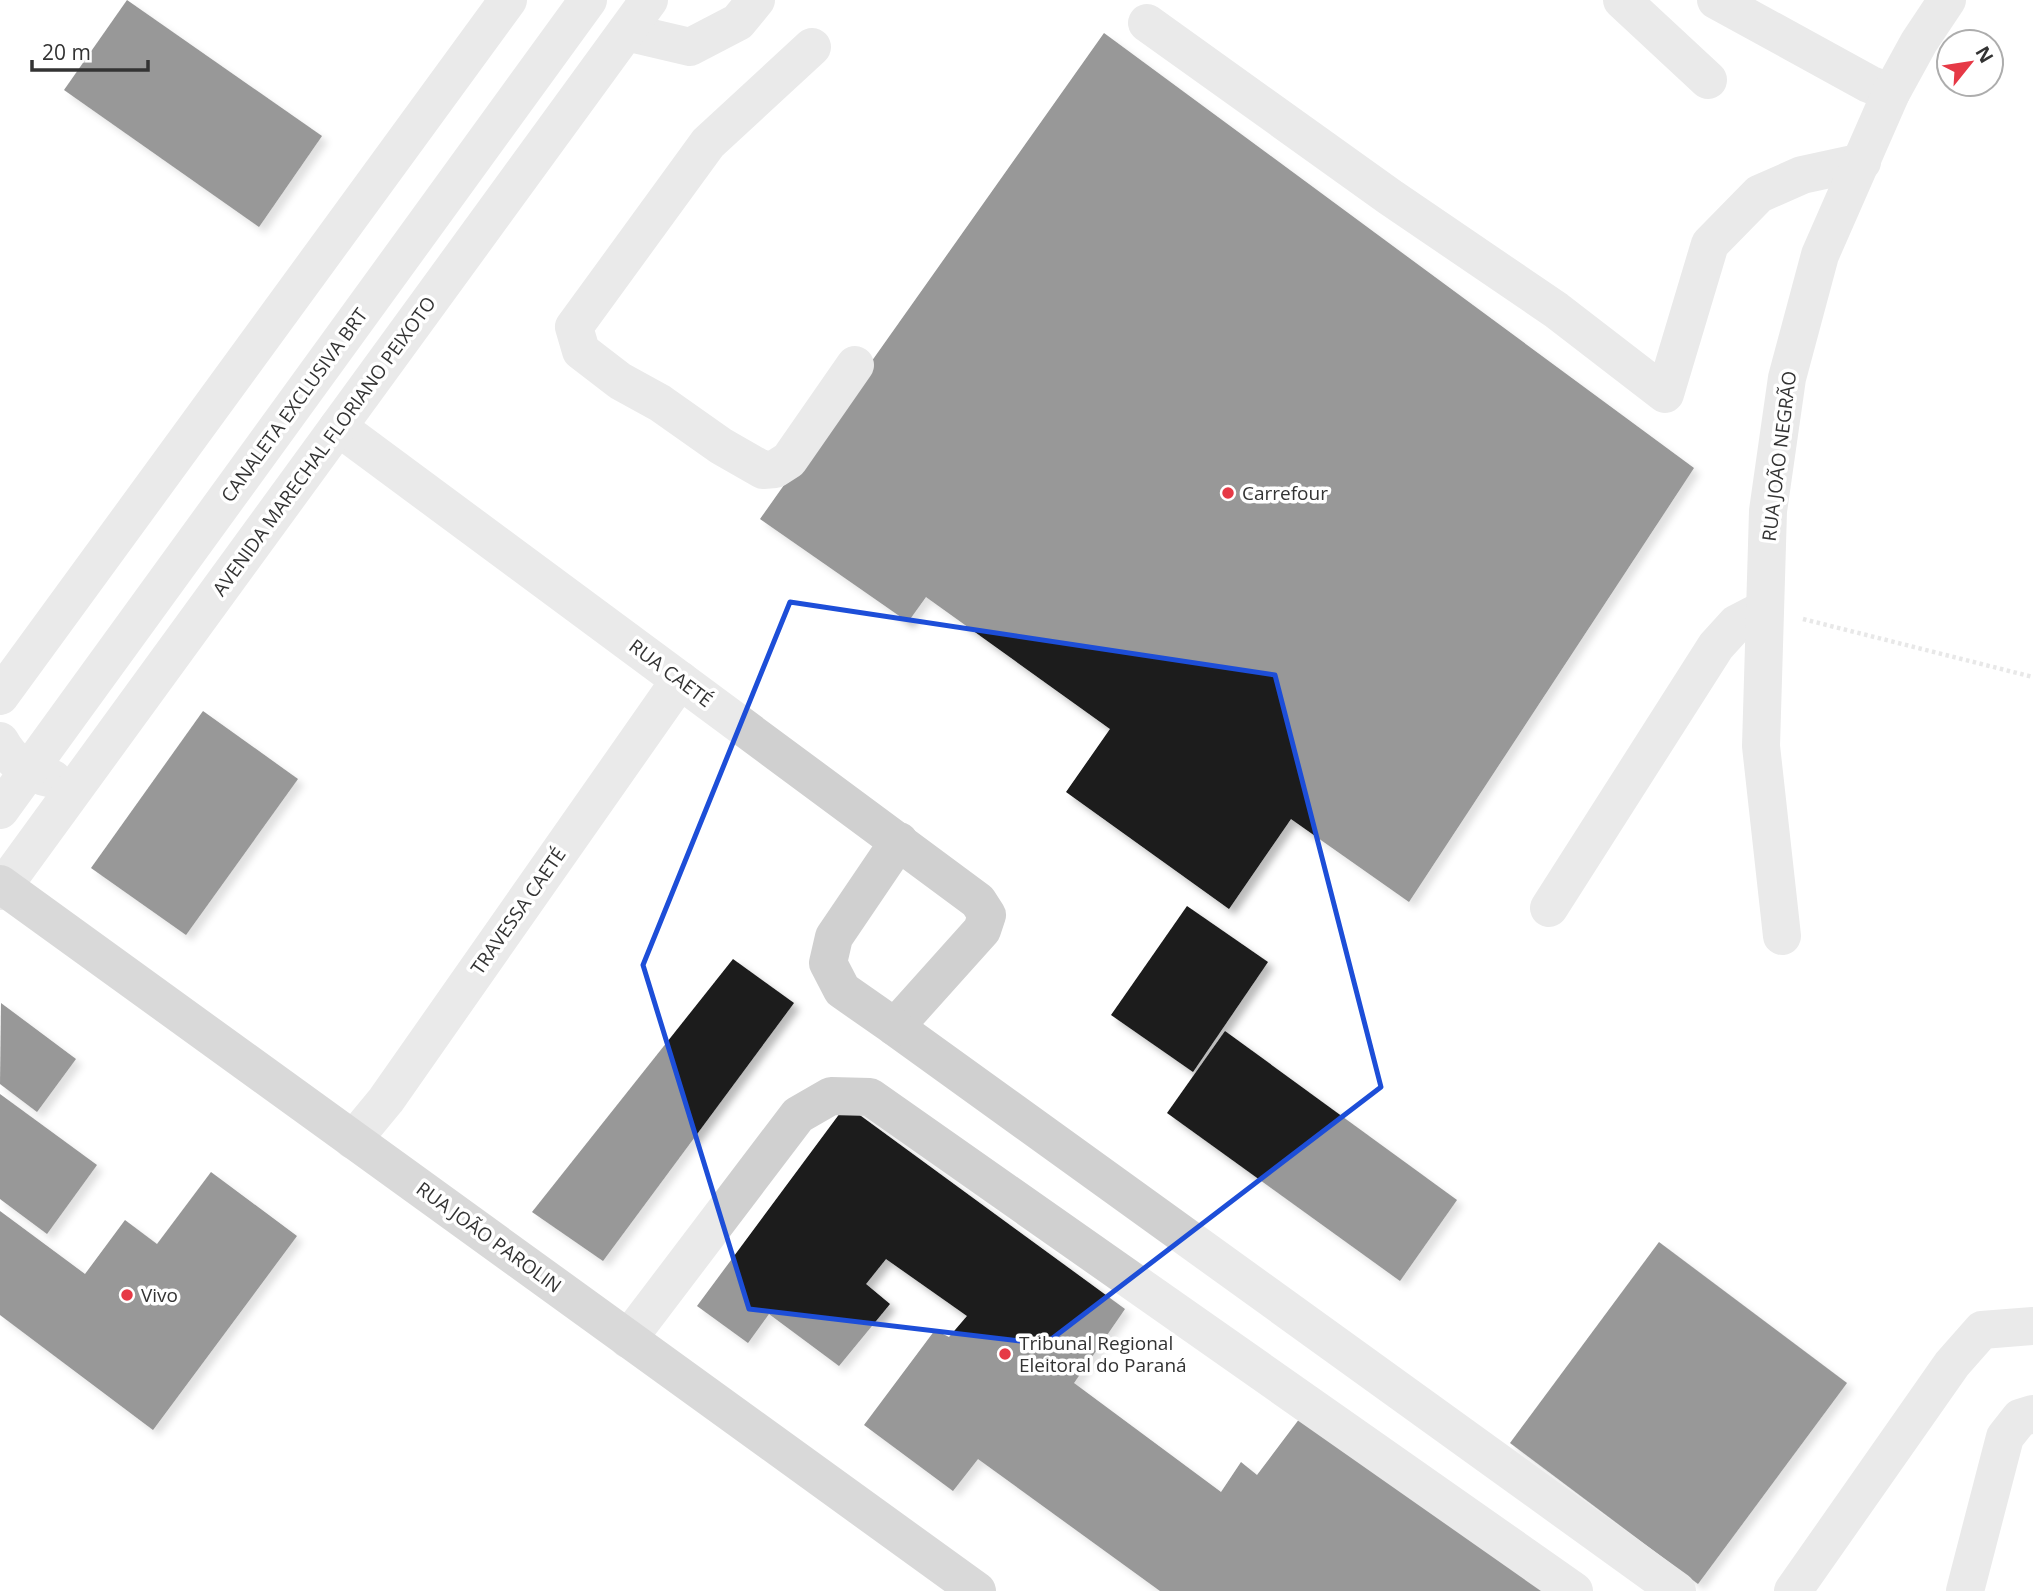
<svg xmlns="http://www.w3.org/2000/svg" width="2033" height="1591" font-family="'Open Sans',sans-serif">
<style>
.building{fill:#1a1a1a;filter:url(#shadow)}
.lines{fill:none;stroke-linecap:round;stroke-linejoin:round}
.path{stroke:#cdcdcd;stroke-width:4.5;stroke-dasharray:3.5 3.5;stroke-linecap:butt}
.minor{stroke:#d0d0d0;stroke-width:38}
.major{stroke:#ababab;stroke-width:38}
.marked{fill:none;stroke:#1d4ed8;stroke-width:5;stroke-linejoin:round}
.poi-dot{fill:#e63946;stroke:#fff;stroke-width:2.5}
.labels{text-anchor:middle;stroke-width:7;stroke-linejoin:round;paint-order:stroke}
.street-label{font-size:19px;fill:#333;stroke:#fff}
.poi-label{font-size:19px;fill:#333;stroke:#fff;text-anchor:start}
</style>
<defs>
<filter id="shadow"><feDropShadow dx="6" dy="6" stdDeviation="3.5" flood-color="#0004"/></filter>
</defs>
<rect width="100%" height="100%" fill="#fff"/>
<g class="building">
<path d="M127,0L322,136L259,227L64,90Z"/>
<path d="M1104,33L1694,468L1409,902L1291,819L1229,909L1066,792L1110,729L926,597L908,622L760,519Z"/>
<path d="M203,711L298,779L186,935L91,868Z"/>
<path d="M1187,906L1268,962L1193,1072L1111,1015Z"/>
<path d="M733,959L794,1003L603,1261L532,1212Z"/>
<path d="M1,1003L76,1059L37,1112L0,1084Z"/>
<path d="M1225,1031L1457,1200L1400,1281L1167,1113Z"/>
<path d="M0,1094L97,1165L47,1234L0,1199Z"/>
<path d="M846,1105L1125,1309L1074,1383L1221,1492L1241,1462L1257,1475L1306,1410L1551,1591H1160L978,1459L953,1491L864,1425L935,1330L949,1337L967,1316L886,1259L866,1284L890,1304L839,1366L769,1314L748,1343L697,1306Z"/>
<path d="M211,1172L297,1236L153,1430L0,1315V1211L85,1274L125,1220L157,1244Z"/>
<path d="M1659,1242L1847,1383L1698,1584L1510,1443Z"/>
</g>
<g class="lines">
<path class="path" d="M1803,619L2033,677"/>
<g class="minor">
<path d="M1622,0L1708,80"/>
<path d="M1716,0L1869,84L1891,93"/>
<path d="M1147,23L1390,197L1556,310L1665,394L1710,244L1759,194L1802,175L1862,162"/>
<path d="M626,32L690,47L738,22L756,0"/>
<path d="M812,47L708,143L574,327L581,351L620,381L660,403L721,446L763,470L775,469L789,460L855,365"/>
<path d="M338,427L978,901L987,915L982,930L895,1027L1677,1591"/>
<path d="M0,696L508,0"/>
<path d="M0,741C11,761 30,775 53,779"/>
<path d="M0,810L588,0"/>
<path d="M0,891L649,0"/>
<path d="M1549,908L1716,646L1736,624L1765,609"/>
<path d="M1782,936L1761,746L1768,511L1787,378L1820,255L1891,93L1919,42L1947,0"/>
<path d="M895,1027L842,990L828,963L834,937L899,841"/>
<path d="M353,1140L386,1100L680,680"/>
<path d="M628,1339L798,1115L831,1096L870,1097L1574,1591"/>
<path d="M1793,1591L1952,1364L1982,1330L2033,1326"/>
<path d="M1965,1591L2005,1437L2020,1418L2033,1414"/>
</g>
<path class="major" d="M0,884L977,1591"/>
</g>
<path d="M0 0H2033V1591H0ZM790,602L1275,675L1381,1087L1045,1344L749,1309L643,965Z" fill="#fff" fill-opacity=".55" fill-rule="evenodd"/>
<path class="marked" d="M790,602L1275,675L1381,1087L1045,1344L749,1309L643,965Z"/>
<g class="poi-dot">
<circle cx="1228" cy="493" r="7"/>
<circle cx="127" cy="1295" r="7"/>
<circle cx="1005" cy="1354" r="7"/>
</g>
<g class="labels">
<g class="street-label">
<text transform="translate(294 405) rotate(-54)" y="7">CANALETA EXCLUSIVA BRT</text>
<text transform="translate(324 446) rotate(-54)" y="7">AVENIDA MARECHAL FLORIANO PEIXOTO</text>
<text transform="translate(1779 456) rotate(-83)" y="7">RUA JOÃO NEGRÃO</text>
<text transform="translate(671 673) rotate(37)" y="7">RUA CAETÉ</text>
<text transform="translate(518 911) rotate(-55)" y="7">TRAVESSA CAETÉ</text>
<text transform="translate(489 1237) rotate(36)" y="7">RUA JOÃO PAROLIN</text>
</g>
<g class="poi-label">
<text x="1242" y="500">Carrefour</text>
<text x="141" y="1302">Vivo</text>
<text x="1019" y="1350">Tribunal Regional<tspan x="1019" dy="22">Eleitoral do Paraná</tspan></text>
</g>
</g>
<g transform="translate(1970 63) rotate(60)"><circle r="33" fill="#ffffff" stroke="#adadad" stroke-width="2"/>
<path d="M0-5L12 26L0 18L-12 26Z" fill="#e63946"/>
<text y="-10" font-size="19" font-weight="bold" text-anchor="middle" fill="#333333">N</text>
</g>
<path d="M32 60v10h116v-10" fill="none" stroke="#333333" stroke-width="3.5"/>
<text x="42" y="60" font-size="21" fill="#333333" stroke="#ffffff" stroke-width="5" paint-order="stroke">20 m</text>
</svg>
